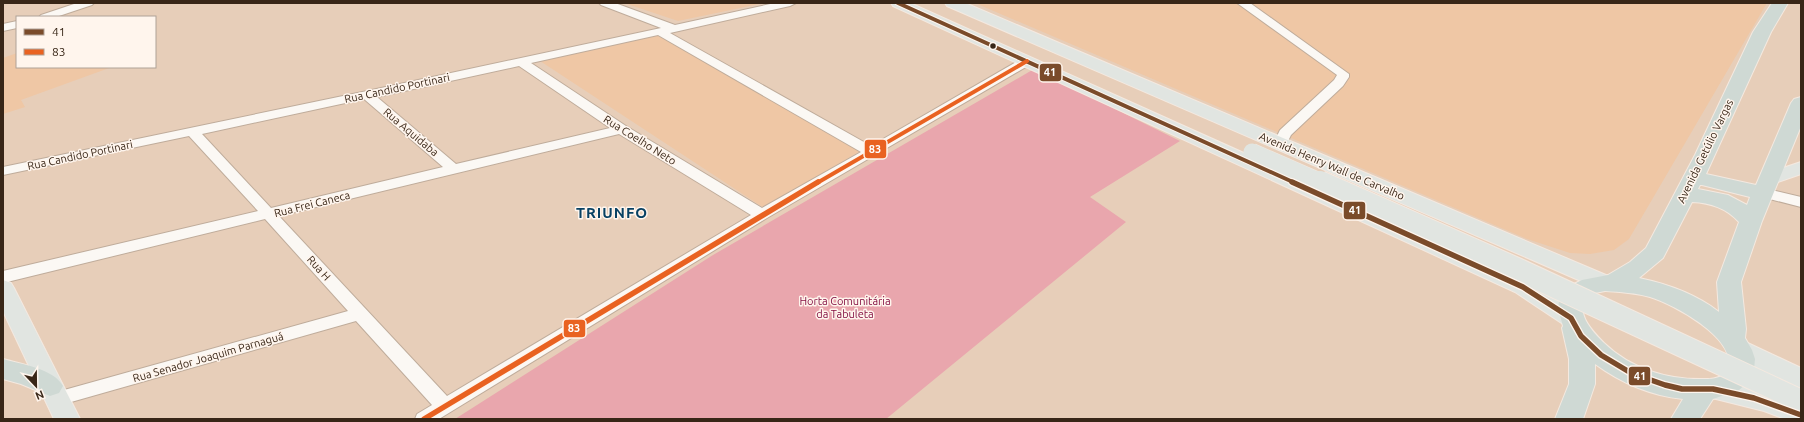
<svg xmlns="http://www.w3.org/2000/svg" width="1804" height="422" font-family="Ubuntu,sans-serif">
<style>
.built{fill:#efc7a5}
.green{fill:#e9a6ad}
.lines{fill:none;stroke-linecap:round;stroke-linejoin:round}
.minor-casing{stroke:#bfac9b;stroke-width:2}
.major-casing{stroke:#f4e9e0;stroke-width:2}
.highway-casing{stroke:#f4e9e0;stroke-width:2}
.minor{fill:#fbf8f4;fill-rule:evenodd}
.major{fill:#e1e5e1;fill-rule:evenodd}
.highway{fill:#cfd9d4;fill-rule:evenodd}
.major-bridge-far1-casing{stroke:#f4e9e0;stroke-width:18;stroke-linecap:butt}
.major-bridge-casing{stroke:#f4e9e0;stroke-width:24;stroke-linecap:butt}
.major-bridge-far1{stroke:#e1e5e1;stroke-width:17}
.major-bridge{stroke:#e1e5e1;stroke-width:22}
.bus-1-far1-casing{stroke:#fff5ed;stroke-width:6}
.bus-1-casing{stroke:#fff5ed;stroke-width:8}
.bus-2-far1-casing{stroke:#fff5ed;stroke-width:6}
.bus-2-casing{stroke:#fff5ed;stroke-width:8}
.bus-1-far1{stroke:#7a4b2a;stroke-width:4}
.bus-1{stroke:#7a4b2a;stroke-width:5.5}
.bus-2-far1{stroke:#e96221;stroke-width:4}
.bus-2{stroke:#e96221;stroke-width:5.5}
.bus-dot{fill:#382617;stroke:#fff5ed;stroke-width:1.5}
.labels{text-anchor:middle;stroke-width:3;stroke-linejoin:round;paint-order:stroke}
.street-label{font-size:11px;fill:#382617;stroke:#fff5ed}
.park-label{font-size:11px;fill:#851143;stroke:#fff5ed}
.district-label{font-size:15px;font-weight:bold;letter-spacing:1px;fill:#084163;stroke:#fff5ed}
.line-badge{stroke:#fff5ed;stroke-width:1.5}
.badge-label{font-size:11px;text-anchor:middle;font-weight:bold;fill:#fff}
</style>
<rect width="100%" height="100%" fill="#e7ceb9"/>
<g class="built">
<path d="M624,3H764L678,21Z"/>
<path d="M975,3H1767L1629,239L1614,250L1590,254L1570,253L1527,239Z"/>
<path d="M655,34L862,150L764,208L537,59Z"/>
<path d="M17,53V67H112L21,100L25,107L3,114V58Z"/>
</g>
<path class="green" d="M1034,69L1180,141L1090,197L1126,222L886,419H455L713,255Z"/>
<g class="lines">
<g class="minor-casing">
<g id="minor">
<path d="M77,3H94L92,5L56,17H39L41,15Z"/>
<path d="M599,3H615L675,25L775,3H796L790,6L670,33L871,146L1023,58H1031L1033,61L1031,64L767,218L439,419H415L417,414L432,405L356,321L57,406L50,404L48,399L50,394L57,392L348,311L265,219L3,283V271L258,211L189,136L3,175V167L367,91L661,28L601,5ZM658,35L861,152L762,208L626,126L531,63ZM519,66L610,128L456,164L377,97ZM364,99L443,167L271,208L202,134ZM619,134L751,215L447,396L279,216Z"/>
<path d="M1237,3H1250L1349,74V77L1343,86L1291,135L1285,147H1275L1273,144L1280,130L1334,80L1337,75Z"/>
<path d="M17,21V28L3,31V24Z"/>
<path d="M1763,188L1801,197V207L1758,196L1756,193L1758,190Z"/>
</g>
</g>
<g class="major-casing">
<g id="major">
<path d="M891,3H910L1531,282L1579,312L1582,318L1579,324L1571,326L1563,324L1515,292L893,6Z"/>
<path d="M945,3H965L1613,278L1616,283L1613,288L1605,290L1597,288L947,6Z"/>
<path d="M1801,162V174L1769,185L1762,183L1759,179L1762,175Z"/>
<path d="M3,280L11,283L14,288L80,419H54L3,311Z"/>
<path d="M1737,338L1801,368V388L1792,386L1729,353L1725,347L1729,341Z"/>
<path d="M1713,380L1768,392L1801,405V419H1785L1764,411L1704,396L1701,389L1704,382Z"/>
</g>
</g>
<g class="highway-casing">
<g id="highway">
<path d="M1772,3H1788L1771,32L1706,174L1756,185L1791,103L1794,99L1801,97V126L1762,221L1741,282L1746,329L1745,338L1752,350L1755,359L1754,369L1746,384L1739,390L1713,399L1700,419H1671L1683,399C1652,396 1621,383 1595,364V384L1583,419H1555L1569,384V359L1562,328L1563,326L1558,309L1559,301L1568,287L1582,280L1608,275L1630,262L1646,248L1695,155L1753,32ZM1700,185H1702L1750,197L1747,205L1728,195L1698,189ZM1692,202C1711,203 1726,208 1739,222L1717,282L1719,312C1696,294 1668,284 1639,278L1663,258ZM1605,291C1620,292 1636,293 1650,297C1673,304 1737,338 1728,368C1725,378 1713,379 1705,379C1668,380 1631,369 1604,343C1594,333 1575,314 1586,299L1595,293Z"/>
<path d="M3,359C21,364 54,369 63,386L59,393L50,396L21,384L3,379Z"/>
</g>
</g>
<use href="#minor" class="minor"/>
<use href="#major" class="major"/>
<use href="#highway" class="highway"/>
<g class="major-bridge-far1-casing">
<path id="major-bridge-far1" d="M1252,152L1323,183"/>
</g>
<g class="major-bridge-casing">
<path id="major-bridge" d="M1320,182L1517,269L1801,401"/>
</g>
<use href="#major-bridge-far1" class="major-bridge-far1"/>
<use href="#major-bridge" class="major-bridge"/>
<g class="bus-1-far1-casing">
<path id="bus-1-far1" d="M898,3L1295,183"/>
</g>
<g class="bus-1-casing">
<path id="bus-1" d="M1292,182L1523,287L1571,318L1581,336L1601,355L1631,373L1665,385L1682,389H1713L1754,398L1801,415"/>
</g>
<g class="bus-2-far1-casing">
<path id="bus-2-far1" d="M817,183L1027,61"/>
</g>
<g class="bus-2-casing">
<path id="bus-2" d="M424,419L818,182"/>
</g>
<use href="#bus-1-far1" class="bus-1-far1"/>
<use href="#bus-1" class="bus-1"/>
<use href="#bus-2-far1" class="bus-2-far1"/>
<use href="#bus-2" class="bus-2"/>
</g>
<circle class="bus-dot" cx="993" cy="46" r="3.5"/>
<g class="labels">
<g class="street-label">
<text transform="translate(397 88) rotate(-12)" y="4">Rua Candido Portinari</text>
<text transform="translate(411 132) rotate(40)" y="4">Rua Aquidaba</text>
<text transform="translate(640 140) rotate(32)" y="4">Rua Coelho Neto</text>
<text transform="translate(1705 151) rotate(-64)" y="4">Avenida Getúlio Vargas</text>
<text transform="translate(80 155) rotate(-12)" y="4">Rua Candido Portinari</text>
<text transform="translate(1332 166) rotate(23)" y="4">Avenida Henry Wall de Carvalho</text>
<text transform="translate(312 204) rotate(-14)" y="4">Rua Frei Caneca</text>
<text transform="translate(319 268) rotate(48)" y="4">Rua H</text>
<text transform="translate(208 357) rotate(-16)" y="4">Rua Senador Joaquim Parnaguá</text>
</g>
<g class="park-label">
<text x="845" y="305">Horta Comunitária<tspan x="845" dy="13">da Tabuleta</tspan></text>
</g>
<g class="district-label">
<text x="612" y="218">TRIUNFO</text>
</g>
</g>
<g class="line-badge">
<rect x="1039" y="63" width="23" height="19" rx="4" fill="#7a4b2a"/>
<rect x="864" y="139" width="23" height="20" rx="4" fill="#e96221"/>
<rect x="1343" y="201" width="23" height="19" rx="4" fill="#7a4b2a"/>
<rect x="563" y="319" width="23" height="19" rx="4" fill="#e96221"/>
<rect x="1628" y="366" width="23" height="20" rx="4" fill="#7a4b2a"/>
</g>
<g class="badge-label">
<text x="1050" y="76">41</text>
<text x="875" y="153">83</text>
<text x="1355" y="214">41</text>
<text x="574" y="332">83</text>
<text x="1640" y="380">41</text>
</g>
<rect width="1804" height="422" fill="none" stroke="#382617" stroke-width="8"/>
<rect x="16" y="16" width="140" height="52" fill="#fff5ed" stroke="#afa297"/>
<rect x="24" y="29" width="20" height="6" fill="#7a4b2a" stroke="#afa297"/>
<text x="52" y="36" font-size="12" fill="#382617">41</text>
<rect x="24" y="49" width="20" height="6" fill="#e96221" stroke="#afa297"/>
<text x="52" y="56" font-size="12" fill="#382617">83</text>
<g transform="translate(36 386) rotate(158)" stroke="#fff5ed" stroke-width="3" paint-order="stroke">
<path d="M0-3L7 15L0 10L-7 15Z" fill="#382617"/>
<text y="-6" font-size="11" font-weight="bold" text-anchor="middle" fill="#382617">N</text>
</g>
</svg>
